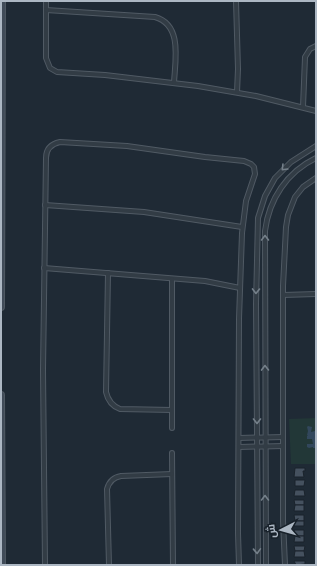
<svg xmlns="http://www.w3.org/2000/svg" width="317" height="566" font-family="'Public Sans',Cairo,sans-serif">
<style>
.green{fill:#223737}
.water{fill:#32475c}
.building{fill:#45515f;stroke:#1a232c}
.lines{fill:none;stroke-linecap:round;stroke-linejoin:round}
.street-casing{stroke:#505a64;stroke-width:6}
.secondary-casing{stroke:#505a64;stroke-width:8}
.street{stroke:#323c45;stroke-width:4}
.secondary{stroke:#404b58;stroke-width:6}
.oneway{stroke:#75808a}
</style>
<rect width="100%" height="100%" fill="#1f2a35"/>
<path class="green" d="M316,418V464H291L289,419Z"/>
<path class="water" d="M308,426L312,427L311,432L315,431L316,432L315,448H313V447L309,448L307,447V444H313L312,439H307V436H308L307,435L308,431L307,427Z"/>
<g class="building">
<path d="M295,468H305V471H303L304,477H294Z"/>
<path d="M295,480H305L304,486H295Z"/>
<path d="M295,490H304L305,496H294Z"/>
<path d="M294,500H304V505H295Z"/>
<path d="M295,505H304V511H294Z"/>
<path d="M294,515H304V521H295Z"/>
<path d="M295,521H304V526H294Z"/>
<path d="M294,530H304V536H295Z"/>
<path d="M295,536H304V542H294Z"/>
<path d="M294,546H305L304,551H295Z"/>
<path d="M295,551H304L305,557H294Z"/>
<path d="M294,561H305V564L296,565Z"/>
</g>
<g class="lines">
<g class="street-casing">
<g id="street">
<path d="M46,1V58L50,68L57,72L105,75L198,86L256,96L316,111"/>
<path d="M236,1L238,69L237,92"/>
<path d="M46,10L155,17C183,25 175,61 174,83"/>
<path d="M303,107L305,57L310,49L316,46"/>
<path d="M45,205L144,212L242,227"/>
<path d="M44,268L205,281L240,288"/>
<path d="M108,273L106,392C108,401 112,406 120,409L172,410"/>
<path d="M172,279V428"/>
<path d="M283,295L316,294"/>
<path d="M239,438L283,437"/>
<path d="M239,447L283,446"/>
<path d="M172,453L173,565"/>
<path d="M45,565L43,370L46,158C46,149 51,144 60,142L127,146L205,157L244,161L251,164L254,167L255,174L246,201L242,233L239,319L238,533L239,565"/>
<path d="M109,565L107,489C109,482 114,477 121,476L172,474"/>
<path d="M258,565L256,304L258,218L265,196L275,178L291,162L316,146"/>
<path d="M266,565L265,231C269,199 287,172 316,158"/>
<path d="M285,565L283,521V286L286,227L288,215L295,197L303,187L316,178"/>
</g>
</g>
<g class="secondary-casing">
<g id="secondary">
<path d="M1,307L2,1"/>
<path d="M1,395L2,565"/>
</g>
</g>
<use href="#street" class="street"/>
<use href="#secondary" class="secondary"/>
</g>
<defs><path id="oneway-chevron" d="M-2-3.5L2.5 0L-2 3.5" fill="none" stroke-width="1.6" stroke-linecap="round" stroke-linejoin="round"/></defs>
<g class="oneway">
<use href="#oneway-chevron" transform="translate(284 168) rotate(135)"/>
<use href="#oneway-chevron" transform="translate(265 238) rotate(-90)"/>
<use href="#oneway-chevron" transform="translate(256 291) rotate(91)"/>
<use href="#oneway-chevron" transform="translate(265 368) rotate(-91)"/>
<use href="#oneway-chevron" transform="translate(257 421) rotate(90)"/>
<use href="#oneway-chevron" transform="translate(265 498) rotate(-90)"/>
<use href="#oneway-chevron" transform="translate(257 551) rotate(88)"/>
</g>
<rect width="317" height="566" fill="none" stroke="#acb7c3" stroke-width="4"/>
<g transform="translate(281 530) rotate(264)" stroke="#18212a" stroke-width="3" paint-order="stroke">
<path d="M0-3L7 15L0 10L-7 15Z" fill="#acb7c3"/>
<text y="-6" font-size="11" font-weight="bold" text-anchor="middle" fill="#acb7c3">ش</text>
</g>
</svg>
